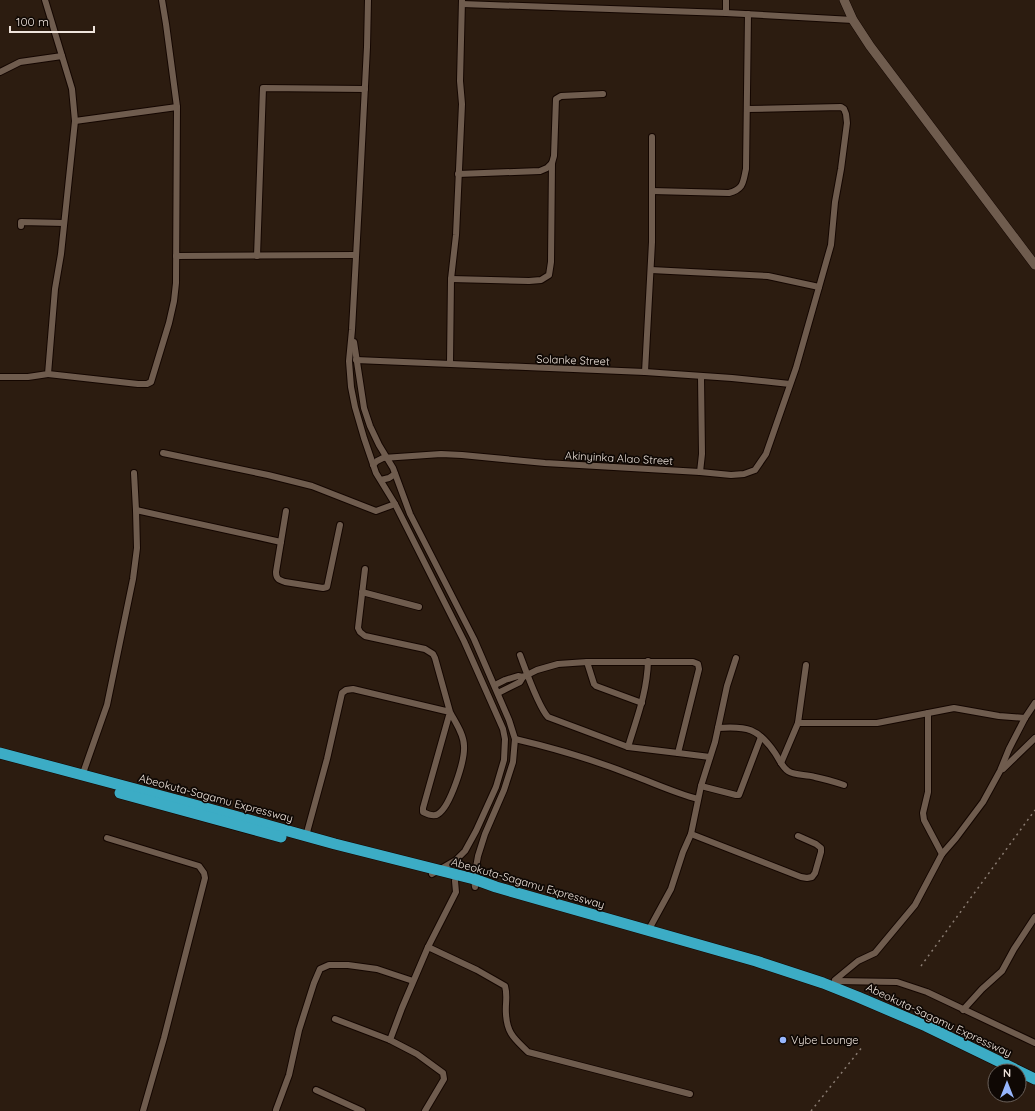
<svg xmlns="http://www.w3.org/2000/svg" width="1035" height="1111" font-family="Quicksand,sans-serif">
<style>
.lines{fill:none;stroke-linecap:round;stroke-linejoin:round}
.street-casing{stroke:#140600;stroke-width:8}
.secondary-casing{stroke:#140600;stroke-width:10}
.highway-casing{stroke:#140600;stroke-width:12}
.street{stroke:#6f5c4e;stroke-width:6}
.secondary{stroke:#6f5c4e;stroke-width:9}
.highway{stroke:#3cacc5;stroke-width:11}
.rail{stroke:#8a7c72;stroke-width:1.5;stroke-dasharray:2 4;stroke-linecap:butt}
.poi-dot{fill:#97b6fd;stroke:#0f0804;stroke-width:1.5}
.labels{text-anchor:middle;stroke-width:3.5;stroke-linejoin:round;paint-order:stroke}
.street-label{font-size:11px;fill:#efe4dc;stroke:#0f0804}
.poi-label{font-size:11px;fill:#efe4dc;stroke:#0f0804;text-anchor:start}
</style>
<rect width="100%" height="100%" fill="#2c1c10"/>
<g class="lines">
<g class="street-casing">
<g id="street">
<path d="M45,0L62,56"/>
<path d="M162,0L166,24L177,107"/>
<path d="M368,0L367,47L359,202L352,330L349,361L351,387L355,407L364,438L376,473L395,504L464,641L503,729L505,739L504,760L496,787L476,831L465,851L456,860L432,874"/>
<path d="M462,4L726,13L853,20"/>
<path d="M726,13V0"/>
<path d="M0,72L20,62L62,56L72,89L75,121L61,254L55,289L48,374L28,377H0"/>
<path d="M458,174L540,171L547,168L552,163"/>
<path d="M652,191L729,193C744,189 743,182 746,169L748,14"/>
<path d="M21,226V222L64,223"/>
<path d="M176,256L356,255"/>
<path d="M257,256L263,88L365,89"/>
<path d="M651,270L768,276L819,287"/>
<path d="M451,279L529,281L541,280L549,275L551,262L552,163L554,156L556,99L561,96L603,94"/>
<path d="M354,342L364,408L370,426L379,445L393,468L410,514L474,639L509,720L515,739L513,762L504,790L485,834L478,856L474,879L475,887"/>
<path d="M356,360L645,372L732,378L790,384"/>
<path d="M450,363L451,279L456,235L462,104L460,81L462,0"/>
<path d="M645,372L652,242V137"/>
<path d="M48,374L138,384H147L151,382L169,323L174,301L176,283L177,107L75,121"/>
<path d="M163,453L268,475L312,486L376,511L395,504"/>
<path d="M373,465L377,461L383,458L441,454L462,455L545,463L700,472L731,475L744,474L755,470L766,454L796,368L831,245L835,202L841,169L847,123L846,114L844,109L841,107L747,109"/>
<path d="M700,472L702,454L701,377"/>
<path d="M381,480L389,478L395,474"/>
<path d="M136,510L281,542"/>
<path d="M286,511L276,572C276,579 279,580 285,582L323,588L327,587L340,525"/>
<path d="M362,592L419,607"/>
<path d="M520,655C526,671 538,706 548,717L628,747L678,753"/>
<path d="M587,662L594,684L596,686L642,703"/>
<path d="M495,685L505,680L518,676L523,677L537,670L558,664L587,662H693L698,664L699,669L678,753L710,757"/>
<path d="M498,693L520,682L523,677"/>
<path d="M928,713V792L923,813L924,820L942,854"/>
<path d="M798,723H877L954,708L999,716L1025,718"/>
<path d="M718,728C747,726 758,728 775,753C779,759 782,767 788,771C795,776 806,774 815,777C825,779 835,782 844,785"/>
<path d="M515,739C554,748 594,760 632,775C654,783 675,793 698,799"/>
<path d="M628,747C637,717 647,693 648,661"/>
<path d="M781,763L798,723L806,665"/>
<path d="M1003,769L1035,738"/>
<path d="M82,776L107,705L133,579L137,548L136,510L134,473"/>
<path d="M701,786L736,795H739L761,737"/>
<path d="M691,834L801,877L807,878L812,877L815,873L821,852V848L816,844L798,836"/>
<path d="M306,836L327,759L342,693L346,690L353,689L450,712C455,722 464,734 464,746C465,761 450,807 438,814C434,817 427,814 423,812V808L450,712L435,658L433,654L425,649L365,636L360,632L358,628L365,569"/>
<path d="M107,838L199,866L204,873L205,878L164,1038L143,1111"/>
<path d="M648,931L671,889L683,852L691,834L701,786L715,742L727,686L736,658"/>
<path d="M428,947L477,970L505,986C508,996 505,1004 506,1014C507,1034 515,1039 528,1052L690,1094"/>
<path d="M835,980L858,961L875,953L915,905L942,854L956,838L983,802L1000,771L1009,749L1025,718L1035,703"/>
<path d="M835,981L897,982L927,992L1035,1043"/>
<path d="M963,1010L982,989L1002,971L1014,949L1035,917"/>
<path d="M335,1019L390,1040"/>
<path d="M316,1090L362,1111"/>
<path d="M276,1110L289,1075L299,1030L314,983L320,969L329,965H348L377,969L413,981"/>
<path d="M425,1111L444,1079L443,1073L417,1054L390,1040L402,1008L428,947L456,892L455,881"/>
</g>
</g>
<g class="secondary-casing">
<path id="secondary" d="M844,0L853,20L870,46L1035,265"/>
</g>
<g class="highway-casing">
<g id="highway">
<path d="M0,753L195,805L335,844L474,879L496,887L756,961L823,983L858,997L926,1026L1035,1079"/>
<path d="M120,793L281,837"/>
</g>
</g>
<use href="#street" class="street"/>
<use href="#secondary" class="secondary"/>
<use href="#highway" class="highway"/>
<g class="rail">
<path d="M921,966L1035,810"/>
<path d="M811,1111L863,1046"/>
</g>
</g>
<circle class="poi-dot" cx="783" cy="1040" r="4"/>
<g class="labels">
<g class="street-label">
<text transform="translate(573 360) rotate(2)" y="4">Solanke Street</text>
<text transform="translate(619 458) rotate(3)" y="4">Akinyinka Alao Street</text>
<text transform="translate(216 798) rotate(15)" y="4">Abeokuta-Sagamu Expressway</text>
<text transform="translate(528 883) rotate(16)" y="4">Abeokuta-Sagamu Expressway</text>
<text transform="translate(939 1020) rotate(25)" y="4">Abeokuta-Sagamu Expressway</text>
</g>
<g class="poi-label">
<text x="791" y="1044">Vybe Lounge</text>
</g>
</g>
<g transform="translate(1007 1083)"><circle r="19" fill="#0f0804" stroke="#69605a"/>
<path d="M0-3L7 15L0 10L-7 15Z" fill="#97b6fd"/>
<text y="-6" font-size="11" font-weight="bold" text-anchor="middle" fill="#efe4dc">N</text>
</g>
<path d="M10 26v6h84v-6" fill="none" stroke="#efe4dc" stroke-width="2"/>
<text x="16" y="26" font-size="12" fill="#efe4dc" stroke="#0f0804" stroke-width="3" paint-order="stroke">100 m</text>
</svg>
